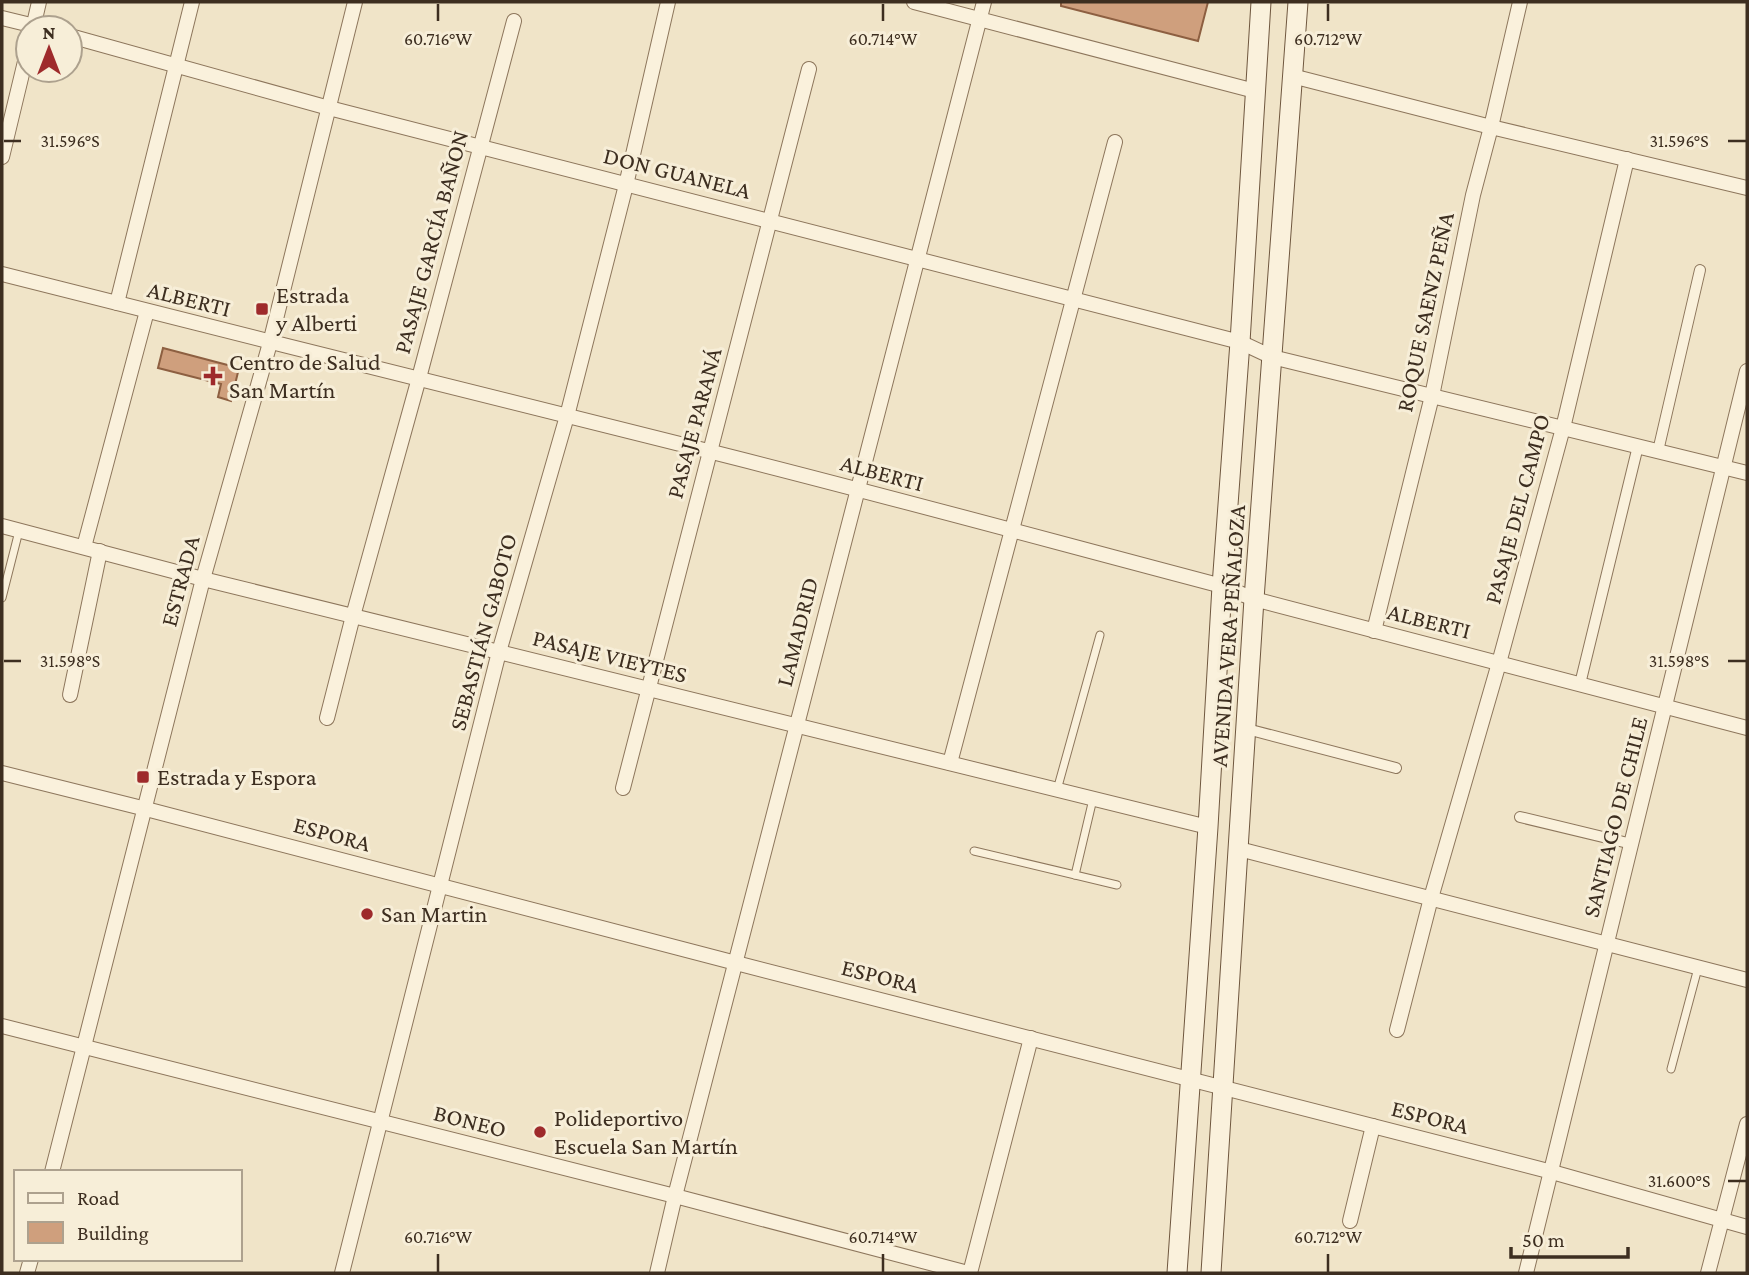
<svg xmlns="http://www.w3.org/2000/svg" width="1749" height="1275" font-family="'Crimson Pro',serif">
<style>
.building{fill:#cf9f7d;stroke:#8d5f41;stroke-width:2}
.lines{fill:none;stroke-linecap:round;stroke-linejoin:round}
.service-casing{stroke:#8d765c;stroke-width:9}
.pedestrian-casing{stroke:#8d765c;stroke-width:12}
.minor-casing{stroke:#8d765c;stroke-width:16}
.secondary-casing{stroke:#6f573f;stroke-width:21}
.service{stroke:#faf1dc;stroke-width:7}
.pedestrian{stroke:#faf1dc;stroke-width:10}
.minor{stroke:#faf1dc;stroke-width:14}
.secondary{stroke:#faf1dc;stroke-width:19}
.ticks{fill:none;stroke:#3d2e20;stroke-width:2.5}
.poi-dot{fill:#9e2a2b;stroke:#f7eed8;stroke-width:2.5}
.labels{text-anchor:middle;stroke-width:6;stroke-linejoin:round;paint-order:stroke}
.street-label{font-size:24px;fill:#3d2e20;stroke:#f7eed8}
.poi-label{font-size:24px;fill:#3d2e20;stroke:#f7eed8;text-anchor:start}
.ticks-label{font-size:18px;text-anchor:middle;fill:#3d2e20;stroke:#f7eed8;stroke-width:6;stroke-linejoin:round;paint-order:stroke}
</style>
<rect width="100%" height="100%" fill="#f0e4c8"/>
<g class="building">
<path d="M1061,2H1208L1198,41L1061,6Z"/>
<path d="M163,348L239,368L231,401L218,397L221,384L158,368Z"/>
</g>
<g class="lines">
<g class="service-casing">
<g id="service">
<path d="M2,598L19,531"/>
<path d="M1057,790L1100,635"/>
<path d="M974,851L1117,885"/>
<path d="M1075,875L1093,799"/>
<path d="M1671,1069L1698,968"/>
</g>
</g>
<g class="pedestrian-casing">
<g id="pedestrian">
<path d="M1658,451L1700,270"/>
<path d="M1580,684L1638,446"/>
<path d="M1247,729L1396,768"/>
<path d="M1520,817L1632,844"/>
</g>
</g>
<g class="minor-casing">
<g id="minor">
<path d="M914,2L1255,91"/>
<path d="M2,18L43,28"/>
<path d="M33,28L39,2"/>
<path d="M70,36L329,108L1240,342L1272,357L1747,473"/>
<path d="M1292,76L1491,127L1747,188"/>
<path d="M2,157L28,49"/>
<path d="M2,274C237,334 473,392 708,451C880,494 1051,541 1222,586L1254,599L1747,728"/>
<path d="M117,303L192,2"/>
<path d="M2,526L203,579L1208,827"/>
<path d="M84,547L147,311"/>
<path d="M1374,631L1432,396L1473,195L1491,127L1520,2"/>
<path d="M70,695L100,551"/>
<path d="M327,718L353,616L419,378L514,21"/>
<path d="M950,763L1115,142"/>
<path d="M2,773L146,809L736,963L1552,1172L1747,1227"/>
<path d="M623,788L809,69"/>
<path d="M1239,849L1747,980"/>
<path d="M2,1026L675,1196L968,1273"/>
<path d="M1397,1030L1431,898L1499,663L1563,428L1627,159"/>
<path d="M52,1172L203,579L270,343L355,2"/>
<path d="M1350,1221L1373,1126"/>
<path d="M27,1273L31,1259"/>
<path d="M342,1273L499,652L567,416L626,185L668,2"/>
<path d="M657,1273L675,1196L984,2"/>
<path d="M970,1273L1031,1038"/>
<path d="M1526,1273L1747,371"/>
<path d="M1708,1273L1747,1124"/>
</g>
</g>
<g class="secondary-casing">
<g id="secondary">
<path d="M1177,1273L1208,827L1222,586L1240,342L1261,2"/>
<path d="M1211,1273L1254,599L1298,2"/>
</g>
</g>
<use href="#service" class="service"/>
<use href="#pedestrian" class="pedestrian"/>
<use href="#minor" class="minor"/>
<use href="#secondary" class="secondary"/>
</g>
<path class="ticks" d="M438,4V21M883,4V21M1328,4V21M4,141H21M1728,141H1746M4,661H21M1728,661H1746M1728,1181H1746M438,1254V1272M883,1254V1272M1328,1254V1272"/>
<g class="poi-dot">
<rect x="255" y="302" width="14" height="14" rx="3.5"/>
<path d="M209.5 365.5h7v7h7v7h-7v7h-7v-7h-7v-7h7z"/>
<rect x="136" y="770" width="14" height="14" rx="3.5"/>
<circle cx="367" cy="914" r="7"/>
<circle cx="540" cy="1132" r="7"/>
</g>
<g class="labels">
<g class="street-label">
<text transform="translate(677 173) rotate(14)" y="8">DON GUANELA</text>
<text transform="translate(431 242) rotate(-75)" y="8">PASAJE GARCÍA BAÑON</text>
<text transform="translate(189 299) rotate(14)" y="8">ALBERTI</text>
<text transform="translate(1425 312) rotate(-78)" y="8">ROQUE SAENZ PEÑA</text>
<text transform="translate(694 423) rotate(-75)" y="8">PASAJE PARANÁ</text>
<text transform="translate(882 473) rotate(15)" y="8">ALBERTI</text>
<text transform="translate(1517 509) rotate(-75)" y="8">PASAJE DEL CAMPO</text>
<text transform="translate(180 581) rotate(-75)" y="8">ESTRADA</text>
<text transform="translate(1429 621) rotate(14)" y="8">ALBERTI</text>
<text transform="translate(483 632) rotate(-75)" y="8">SEBASTIÁN GABOTO</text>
<text transform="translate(797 632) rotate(-76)" y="8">LAMADRID</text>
<text transform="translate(1228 636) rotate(-86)" y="8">AVENIDA VERA PEÑALOZA</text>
<text transform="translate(610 656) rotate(14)" y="8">PASAJE VIEYTES</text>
<text transform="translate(1615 817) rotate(-76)" y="8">SANTIAGO DE CHILE</text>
<text transform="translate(332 834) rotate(15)" y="8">ESPORA</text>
<text transform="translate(880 976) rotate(14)" y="8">ESPORA</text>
<text transform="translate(1430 1117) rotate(14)" y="8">ESPORA</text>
<text transform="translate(470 1121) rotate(14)" y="8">BONEO</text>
</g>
<g class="poi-label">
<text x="276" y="303">Estrada<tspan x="276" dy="28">y Alberti</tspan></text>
<text x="229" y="370">Centro de Salud<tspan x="229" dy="28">San Martín</tspan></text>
<text x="157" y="785">Estrada y Espora</text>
<text x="381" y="922">San Martin</text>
<text x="554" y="1126">Polideportivo<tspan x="554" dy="28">Escuela San Martín</tspan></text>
</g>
</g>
<g class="ticks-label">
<text x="438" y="45">60.716°W</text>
<text x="883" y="45">60.714°W</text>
<text x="1328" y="45">60.712°W</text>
<text x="70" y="147">31.596°S</text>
<text x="1679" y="147">31.596°S</text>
<text x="70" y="667">31.598°S</text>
<text x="1679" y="667">31.598°S</text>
<text x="1679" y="1187">31.600°S</text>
<text x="438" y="1243">60.716°W</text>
<text x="883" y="1243">60.714°W</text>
<text x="1328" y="1243">60.712°W</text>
</g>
<rect width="1749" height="1275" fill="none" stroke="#3d2e20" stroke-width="7"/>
<rect x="14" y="1170" width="228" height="91" fill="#f7eed8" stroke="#ada18e" stroke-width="2"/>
<rect x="28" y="1193" width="35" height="10" fill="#faf1dc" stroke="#ada18e" stroke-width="2"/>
<text x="77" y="1205" font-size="21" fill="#3d2e20">Road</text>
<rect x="28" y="1222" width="35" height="21" fill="#cf9f7d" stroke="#ada18e" stroke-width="2"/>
<text x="77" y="1240" font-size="21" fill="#3d2e20">Building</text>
<g transform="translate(49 49)"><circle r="33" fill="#f7eed8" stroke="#ada18e" stroke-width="2"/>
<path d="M0-5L12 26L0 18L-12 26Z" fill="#9e2a2b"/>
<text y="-10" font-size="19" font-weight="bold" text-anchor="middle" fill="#3d2e20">N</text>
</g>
<path d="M1511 1247v10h117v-10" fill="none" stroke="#3d2e20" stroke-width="3.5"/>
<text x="1522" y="1247" font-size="21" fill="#3d2e20" stroke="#f7eed8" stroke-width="5" paint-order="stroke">50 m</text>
</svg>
